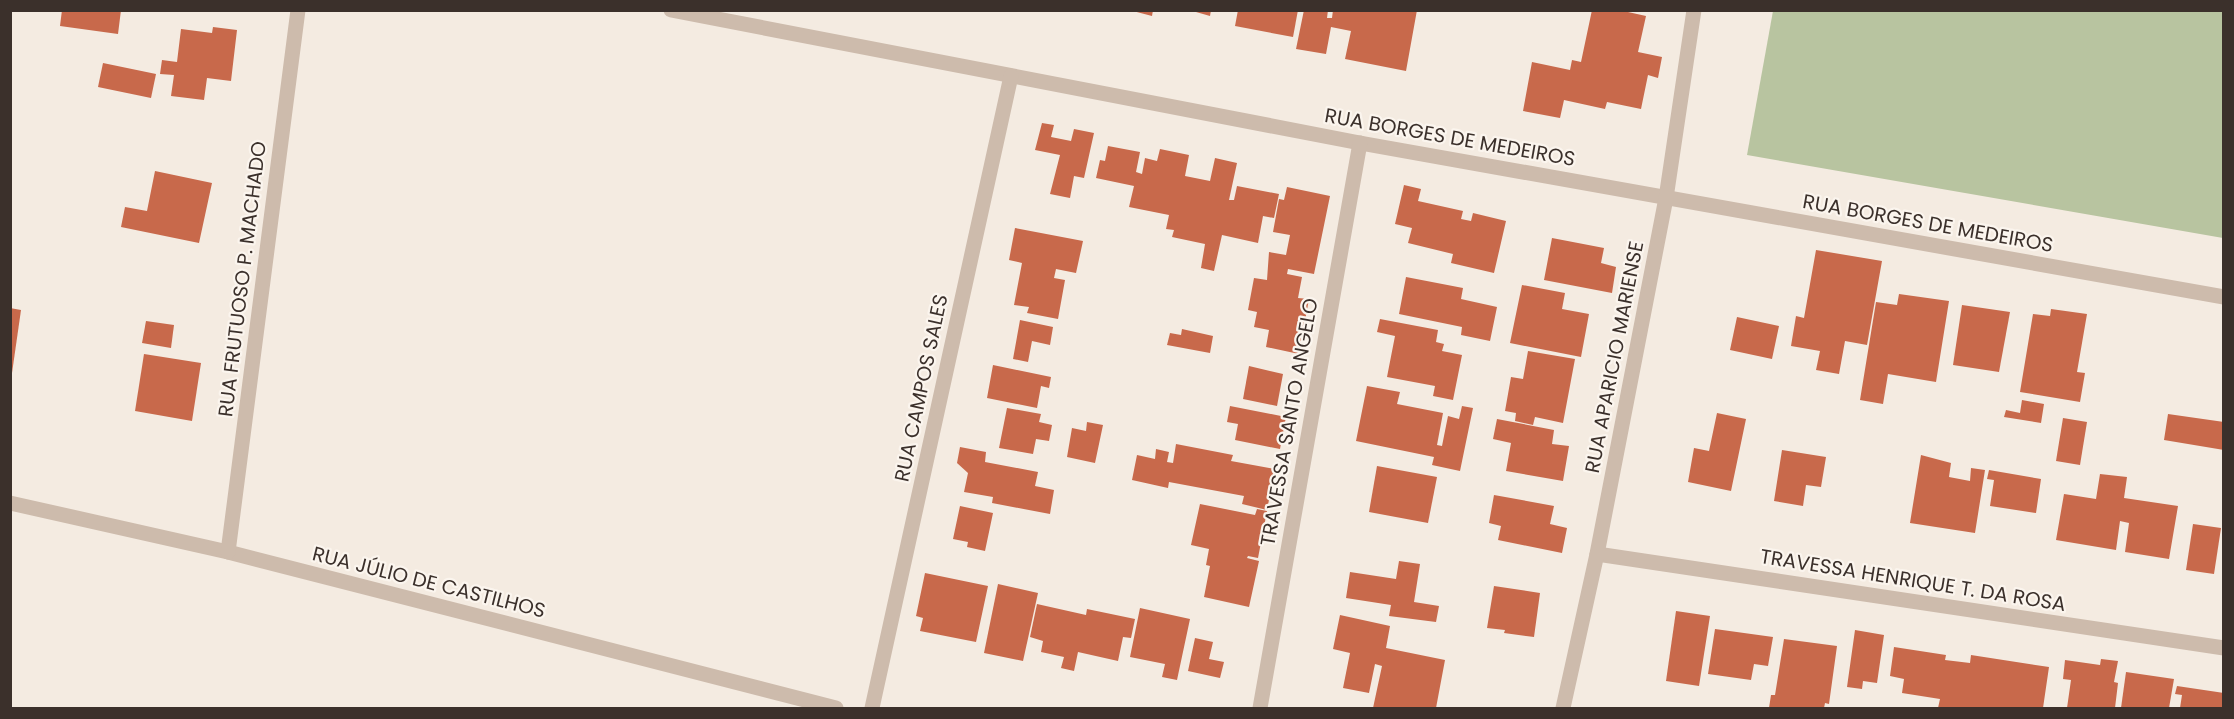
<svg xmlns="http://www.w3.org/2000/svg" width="2234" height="719" font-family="Poppins,sans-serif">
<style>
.green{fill:#b8c4a0}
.building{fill:#c8694b}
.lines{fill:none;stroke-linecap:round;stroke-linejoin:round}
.street{stroke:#cdbbac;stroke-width:15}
.labels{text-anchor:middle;stroke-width:4.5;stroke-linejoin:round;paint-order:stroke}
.street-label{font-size:20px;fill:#3b302b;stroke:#fbf5ee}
</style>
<rect width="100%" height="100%" fill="#f4ebe1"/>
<path class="green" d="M1773,11H2223V238L1747,155Z"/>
<g class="building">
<path d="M62,10H121L118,34L60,26Z"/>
<path d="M1129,10H1153L1152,16Z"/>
<path d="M1189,10H1211L1210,16Z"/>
<path d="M1238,10H1298L1293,37L1235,26Z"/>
<path d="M1304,10H1328L1327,18H1332L1333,10H1417L1406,71L1345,59L1351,31L1331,27L1326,54L1296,49Z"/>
<path d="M1592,10H1619L1646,16L1638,52L1662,57L1658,78L1648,75L1641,109L1607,102L1605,109L1564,100L1560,118L1523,111L1532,62L1570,70L1572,60L1581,62Z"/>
<path d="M213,27L237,30L231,81L207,78L204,100L171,96L174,75L160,74L162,60L177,62L181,29L212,33Z"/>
<path d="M103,63L156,74L151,98L98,87Z"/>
<path d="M1042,123L1054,125L1051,137L1071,141L1074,129L1094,133L1084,178L1074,176L1070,198L1050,194L1060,155L1035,150Z"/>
<path d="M1108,146L1140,152L1136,172L1142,174L1145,158L1157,161L1160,149L1189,155L1185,176L1210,181L1215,158L1237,163L1229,200H1234L1237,186L1279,194L1274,218L1263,216L1258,243L1222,235L1214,271L1201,268L1205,244L1172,237L1174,230L1166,229L1169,215L1129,207L1134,186L1096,178L1100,160L1105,161Z"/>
<path d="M155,171L212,183L199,243L121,227L125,207L147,211Z"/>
<path d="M1404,185L1421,189L1418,201L1463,211L1461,219L1471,221L1473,213L1506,221L1494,273L1451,263L1453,254L1408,243L1412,228L1395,224Z"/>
<path d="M1287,187L1330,196L1314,274L1288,269L1287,274L1302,277L1298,298L1309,299L1299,354L1266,347L1269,330L1254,327L1257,312L1248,310L1254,278L1267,280L1269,252L1286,255L1290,235L1273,232L1279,199L1284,200Z"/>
<path d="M1015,228L1083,241L1076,273L1056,269L1054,278L1065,280L1058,319L1027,313L1029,307L1014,305L1022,263L1009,260Z"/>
<path d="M1552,238L1604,248L1601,263L1616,267L1612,293L1544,280Z"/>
<path d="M1816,250L1882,261L1867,345L1845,341L1839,374L1816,370L1820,351L1791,346L1796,316L1804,318Z"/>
<path d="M1406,277L1463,288L1461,299L1497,307L1490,341L1461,335L1462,327L1399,314Z"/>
<path d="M1522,285L1565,293L1562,309L1589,314L1581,357L1510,343Z"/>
<path d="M1899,294L1949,301L1936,382L1888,374L1883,404L1860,400L1876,302L1897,305Z"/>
<path d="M1962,305L2010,312L1999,372L1953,365Z"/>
<path d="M10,308L21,310L12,373L10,372Z"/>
<path d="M2051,309L2087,314L2077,372L2085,373L2080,402L2020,392L2033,314L2050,316Z"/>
<path d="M1737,317L1779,326L1772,359L1730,350Z"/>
<path d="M1380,319L1438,330L1436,342L1444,344L1442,351L1462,355L1453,400L1433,396L1435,386L1387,377L1395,336L1377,332Z"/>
<path d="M1020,320L1053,327L1050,345L1032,341L1028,362L1013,359Z"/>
<path d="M146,321L174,325L171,348L142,343Z"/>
<path d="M1182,329L1213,336L1210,353L1167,345L1170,333L1181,335Z"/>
<path d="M1528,351L1575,359L1563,423L1535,417L1533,425L1515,421L1516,413L1505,411L1511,377L1523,379Z"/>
<path d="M144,354L201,363L192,421L135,411Z"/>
<path d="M993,365L1051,377L1049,388L1041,386L1037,408L987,398Z"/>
<path d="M1249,366L1283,374L1277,406L1243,399Z"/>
<path d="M1367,386L1400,392L1397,404L1443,413L1437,445L1442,446L1448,416L1459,419L1462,406L1473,408L1460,471L1432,465L1434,457L1356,441Z"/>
<path d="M2022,400L2044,404L2041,423L2004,417L2006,410L2020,413Z"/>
<path d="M1230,406L1286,417L1280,449L1235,440L1238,424L1227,422Z"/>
<path d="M1007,408L1041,414L1039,422L1052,425L1049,441L1036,439L1033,454L999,448Z"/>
<path d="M1717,413L1746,419L1731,491L1688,482L1694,448L1709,451Z"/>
<path d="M2168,414L2224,422V450L2164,440Z"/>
<path d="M2063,418L2087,422L2080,465L2056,461Z"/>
<path d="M1497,419L1554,430L1552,444L1569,446L1563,481L1506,471L1511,443L1493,439Z"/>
<path d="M1087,422L1103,425L1095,463L1067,457L1072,428L1086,431Z"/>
<path d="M1176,444L1233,455L1231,461L1275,469L1267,510L1242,504L1244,496L1169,482L1168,488L1132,480L1137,455L1155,459L1156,449L1169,452L1167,462L1173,463Z"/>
<path d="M960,447L986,452L985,462L1038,472L1035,486L1054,490L1050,514L992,503L993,497L964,492L968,473L957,463Z"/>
<path d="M1782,450L1826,457L1821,487L1806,485L1803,506L1774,501Z"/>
<path d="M1921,455L1951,463L1949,477L1970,481L1971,468L1985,470L1975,533L1910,523Z"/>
<path d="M1377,466L1437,477L1428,523L1369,512Z"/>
<path d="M1989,470L2041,479L2036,513L1990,506L1994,480L1987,479Z"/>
<path d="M2100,474L2127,477L2124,498L2178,506L2169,559L2125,552L2129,523L2120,521L2116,550L2056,540L2064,494L2096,499Z"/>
<path d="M1494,495L1554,506L1550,524L1567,528L1562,553L1498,540L1501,526L1489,523Z"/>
<path d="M1200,504L1255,515L1257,509L1267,511L1258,558L1248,556L1247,558L1259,561L1249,607L1204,597L1210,566L1206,565L1209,549L1191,545Z"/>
<path d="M960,506L993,513L985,551L967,547L968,542L953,539Z"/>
<path d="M2193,524L2221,528L2214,574L2186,570Z"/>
<path d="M1399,561L1420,564L1414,602L1439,606L1436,622L1389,616L1391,605L1346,598L1350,572L1396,579Z"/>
<path d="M925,573L988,586L976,642L920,631L923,618L916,616Z"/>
<path d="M998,584L1038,593L1023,661L984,653Z"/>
<path d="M1494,586L1540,593L1534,637L1504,633L1505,630L1487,628Z"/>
<path d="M1037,604L1086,615L1087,609L1135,619L1131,638L1123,637L1118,661L1078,652L1074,671L1061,668L1064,657L1041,652L1043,641L1030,637Z"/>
<path d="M1140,608L1190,619L1177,680L1162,677L1165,664L1130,657Z"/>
<path d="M1676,611L1710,616L1699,686L1666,681Z"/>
<path d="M1340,615L1390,626L1386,648L1445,660L1436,708H1373L1382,666L1375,664L1369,693L1343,688L1350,653L1333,649Z"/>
<path d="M1715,629L1773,637L1768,666L1754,664L1751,680L1708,674Z"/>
<path d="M1855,630L1884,635L1877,683L1863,681L1862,689L1847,687Z"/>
<path d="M1195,638L1213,642L1209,659L1224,662L1220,678L1188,671Z"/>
<path d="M1784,639L1837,646L1829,704L1825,703L1824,708H1769L1771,695H1775Z"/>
<path d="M1894,647L1946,655L1945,660L1970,663L1971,655L2049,667L2043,708H1938L1940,699L1902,693L1904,679L1890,676Z"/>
<path d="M2101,659L2118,661L2114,682L2118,683L2115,708H2067L2071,680L2063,679L2065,660L2100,665Z"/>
<path d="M2126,672L2174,679L2169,708H2121Z"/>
<path d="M2177,686L2224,693V708H2180L2182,695L2175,694Z"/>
</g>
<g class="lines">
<g class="street">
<path d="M671,10L1360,143L2224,297"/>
<path d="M10,503L228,552L836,708"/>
<path d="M228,552L298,10"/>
<path d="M1597,554L2224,648"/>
<path d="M872,708L1011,76"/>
<path d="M1260,708L1360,143"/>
<path d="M1563,708L1597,554L1666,198L1694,10"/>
</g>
</g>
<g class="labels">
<g class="street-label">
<text transform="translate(1450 137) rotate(10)" y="7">RUA BORGES DE MEDEIROS</text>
<text transform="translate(1928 223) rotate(10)" y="7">RUA BORGES DE MEDEIROS</text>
<text transform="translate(242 279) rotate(-83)" y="7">RUA FRUTUOSO P. MACHADO</text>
<text transform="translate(1614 357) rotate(-79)" y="7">RUA APARICIO MARIENSE</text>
<text transform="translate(921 388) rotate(-78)" y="7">RUA CAMPOS SALES</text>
<text transform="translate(1289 422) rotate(-80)" y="7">TRAVESSA SANTO ANGELO</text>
<text transform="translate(1913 580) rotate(9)" y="7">TRAVESSA HENRIQUE T. DA ROSA</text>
<text transform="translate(429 582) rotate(14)" y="7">RUA JÚLIO DE CASTILHOS</text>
</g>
</g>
<rect width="2234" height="719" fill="none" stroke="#3b302b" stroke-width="24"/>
</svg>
